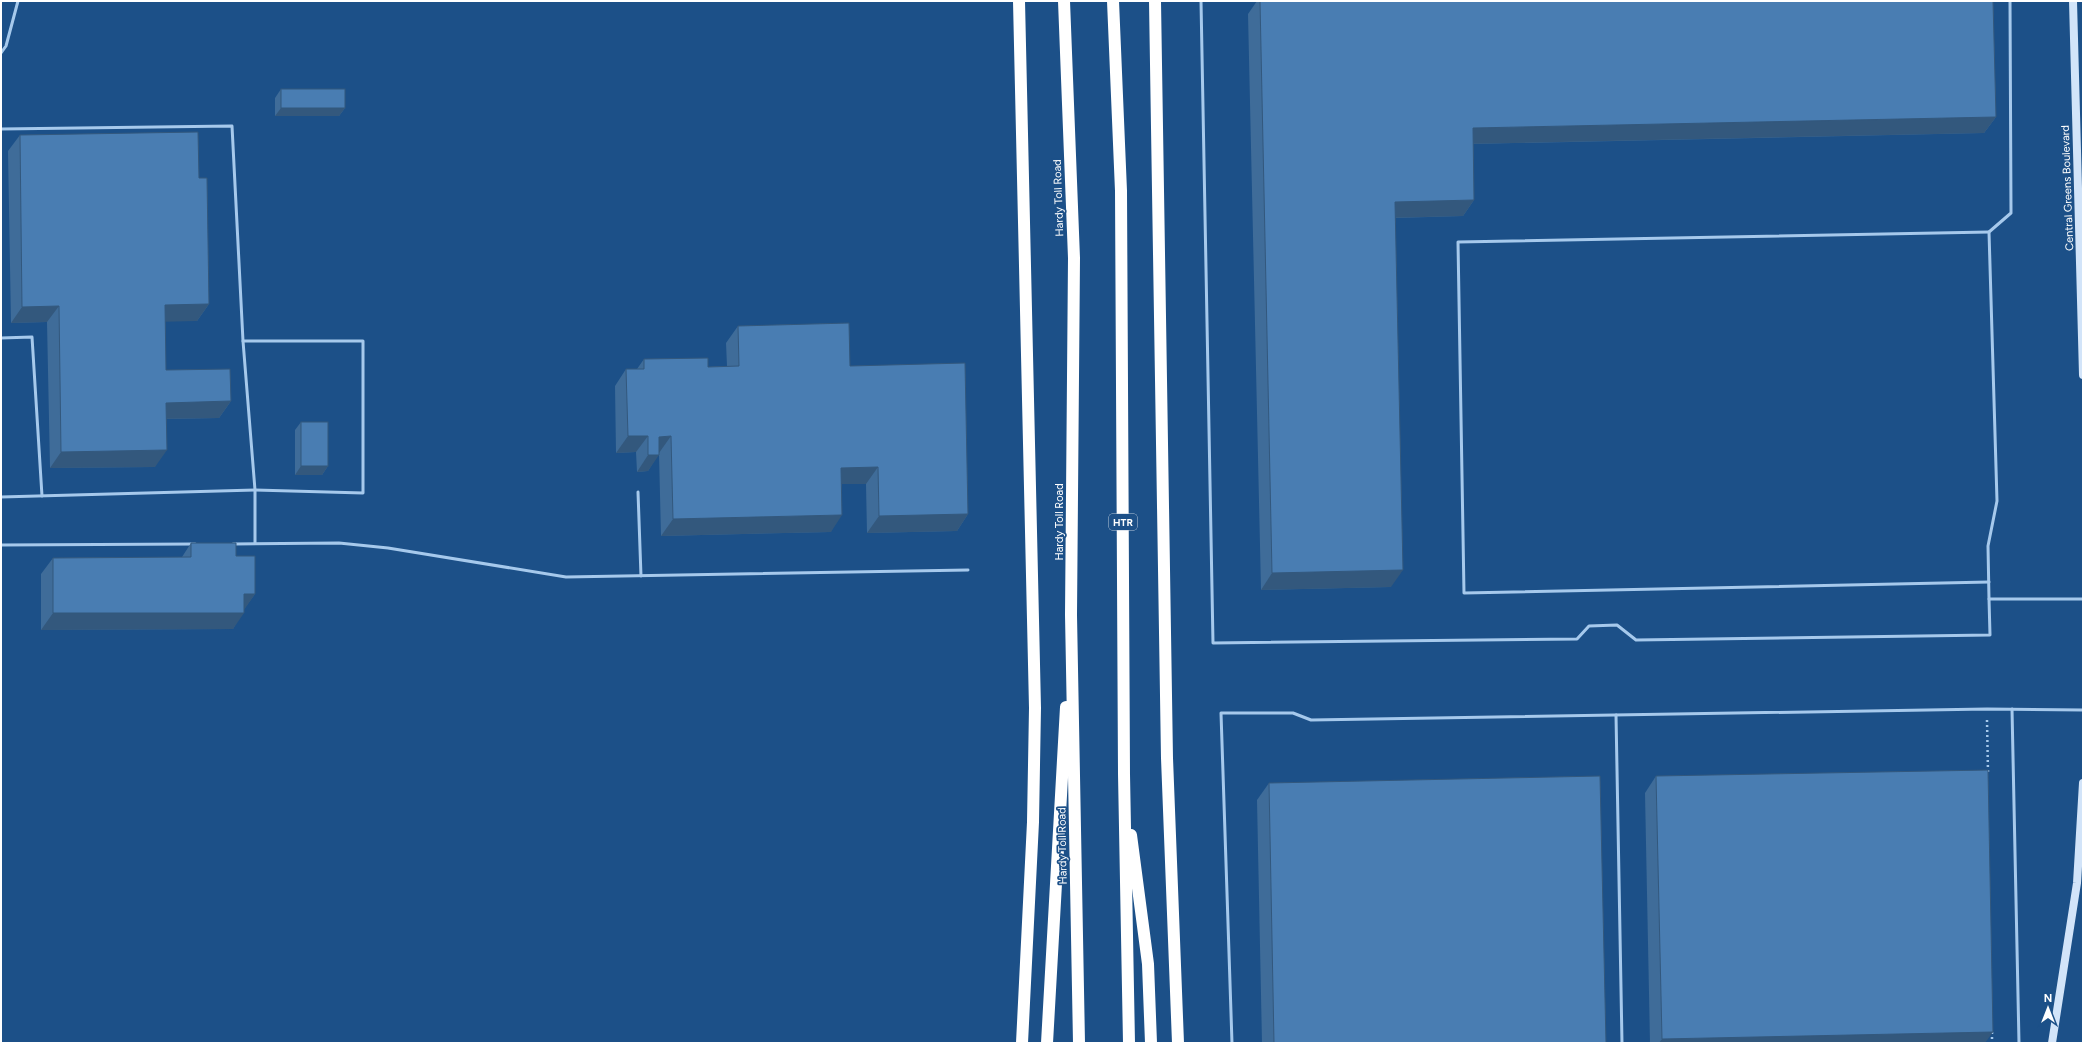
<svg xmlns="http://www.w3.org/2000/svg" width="2084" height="1044" font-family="Figtree,sans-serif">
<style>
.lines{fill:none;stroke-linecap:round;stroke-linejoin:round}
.path{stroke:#a6c9ec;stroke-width:2.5;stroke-dasharray:2 3;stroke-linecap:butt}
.lane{stroke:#a6c9ec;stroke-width:3}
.secondary{stroke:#d2e4f9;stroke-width:8}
.highway{stroke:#fff;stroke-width:12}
.wall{fill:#3f6c99}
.shaded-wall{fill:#33587d}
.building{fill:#497db2;stroke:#33587d}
.labels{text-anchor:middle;stroke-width:3.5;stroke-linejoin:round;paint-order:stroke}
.shield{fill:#1c5088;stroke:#bbcadb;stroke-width:1}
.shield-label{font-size:10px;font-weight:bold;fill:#fff}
.street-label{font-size:11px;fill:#fff;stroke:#1c5088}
</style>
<rect width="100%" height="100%" fill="#1c5088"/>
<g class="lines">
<g class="path">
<path d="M1987,720L1988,773"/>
<path d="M1992,1032V1043"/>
</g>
<g class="lane">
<path d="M1201,1L1213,643L1577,639L1589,626L1617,625L1636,640L1990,635L1989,599H2083"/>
<path d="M1,53L6,46L18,1"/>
<path d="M1,129L232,126L243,341L255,490V543"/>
<path d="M1989,232L1458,242L1464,593L1989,582"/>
<path d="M1,338L32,337L42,496"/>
<path d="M638,492L641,576"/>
<path d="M1,497L255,490L363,493V341H243"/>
<path d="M233,544L339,543L388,548L566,577L968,570"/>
<path d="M1,545L195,544"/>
<path d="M1989,599L1988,546L1997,501L1989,232L2011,213L2010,1"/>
<path d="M2012,709L2019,1043"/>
<path d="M1616,715L1622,1043"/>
<path d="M1232,1043L1221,713H1293L1311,720L1987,709L2083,710"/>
</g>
<g class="secondary">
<path d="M2073,1L2083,375"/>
<path d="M2052,1043L2077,883L2083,783"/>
</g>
<g class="highway">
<path d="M1019,1L1035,708L1033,822L1022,1043"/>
<path d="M1064,1L1074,258L1071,615L1079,1043"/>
<path d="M1113,1L1121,191L1124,774L1129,1043"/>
<path d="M1155,1L1167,758L1178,1043"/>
<path d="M1131,835L1148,964L1151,1043"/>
<path d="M1047,1043L1066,707"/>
</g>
</g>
<g class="wall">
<path d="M1257,1H1993L1996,117L1984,133L1473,144L1474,200L1463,216L1395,218L1391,587L1261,590L1248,14Z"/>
<path d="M281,89L345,108L339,116H275V98Z"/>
<path d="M20,135L199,178L209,304L197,321H165L166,370L231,401L219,418L166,419L155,467L50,468L47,322L11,323L8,151Z"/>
<path d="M738,326L850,366L968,514L957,531L867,533L866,484H842L831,532L661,536L659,453L648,471L637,472L636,452L616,453L615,386L626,369H637L644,359L708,367L727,366L726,343Z"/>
<path d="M301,422L328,466L322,475H295V430Z"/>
<path d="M191,543L255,594L244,609L233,629L41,630V574L53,558L182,557Z"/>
<path d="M1656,776L1985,1043H1650L1645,793Z"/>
<path d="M1269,783L1606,1043H1262L1257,800Z"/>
</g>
<g class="shaded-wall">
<path d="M281,108H345L339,116H275Z"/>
<path d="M1996,117L1984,133L1462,144L1473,128Z"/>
<path d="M1474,200L1463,216L1384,218L1395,202Z"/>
<path d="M209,304L197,321L153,322L165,305Z"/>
<path d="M59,306L47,322L11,323L22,307Z"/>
<path d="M231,401L219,418L154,419L166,403Z"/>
<path d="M628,436H648L636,452L616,453Z"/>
<path d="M671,436L659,453V437Z"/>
<path d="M167,450L155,467L50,468L61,452Z"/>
<path d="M648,455H659L648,471L637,472Z"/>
<path d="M301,466H328L322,475H295Z"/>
<path d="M878,467L866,484H830L841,468Z"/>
<path d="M968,514L957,531L867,533L879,516Z"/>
<path d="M842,515L831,532L661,536L673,519Z"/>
<path d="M1403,570L1391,587L1261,590L1272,573Z"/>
<path d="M244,594H255L244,610Z"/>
<path d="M53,613H244L233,629L41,630Z"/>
<path d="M1993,1032L1985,1043H1659L1662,1039Z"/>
</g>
<g class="building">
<path d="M1260,1H1993L1996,117L1473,128L1474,200L1395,202L1403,570L1272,573Z"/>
<rect x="281" y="89" width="64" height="19"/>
<path d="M198,132L199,178H207L209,304L165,305L166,370L230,369L231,401L166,403L167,450L61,452L59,306L22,307L20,135Z"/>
<path d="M849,323L850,366L965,363L968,514L879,516L878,467L841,468L842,515L673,519L671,436L659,437V455H648V436H628L626,369H644V359L708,358V367L739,366L738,326Z"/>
<rect x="301" y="422" width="27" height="44"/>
<path d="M191,543H236V556H255V594H244V613H53V558L191,557Z"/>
<path d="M1988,770L1993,1032L1662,1039L1656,776Z"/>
<path d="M1600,776L1606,1043H1274L1269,783Z"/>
</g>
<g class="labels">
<rect class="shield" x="1109" y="514" width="28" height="16" rx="3"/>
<g class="shield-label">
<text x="1123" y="526">HTR</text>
</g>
<g class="street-label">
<text transform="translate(2067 188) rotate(-92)" y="4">Central Greens Boulevard</text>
<text transform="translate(1058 198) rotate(-92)" y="4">Hardy Toll Road</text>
<text transform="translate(1059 522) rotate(-90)" y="4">Hardy Toll Road</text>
<text transform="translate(1062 846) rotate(-91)" y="4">Hardy Toll Road</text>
</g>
</g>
<rect width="2084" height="1044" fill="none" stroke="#ffffff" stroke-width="4"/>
<g transform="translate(2048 1008)" stroke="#1c5088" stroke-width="3" paint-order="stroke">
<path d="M0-3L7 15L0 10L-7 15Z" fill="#ffffff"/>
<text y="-6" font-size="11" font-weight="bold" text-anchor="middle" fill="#ffffff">N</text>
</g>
</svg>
